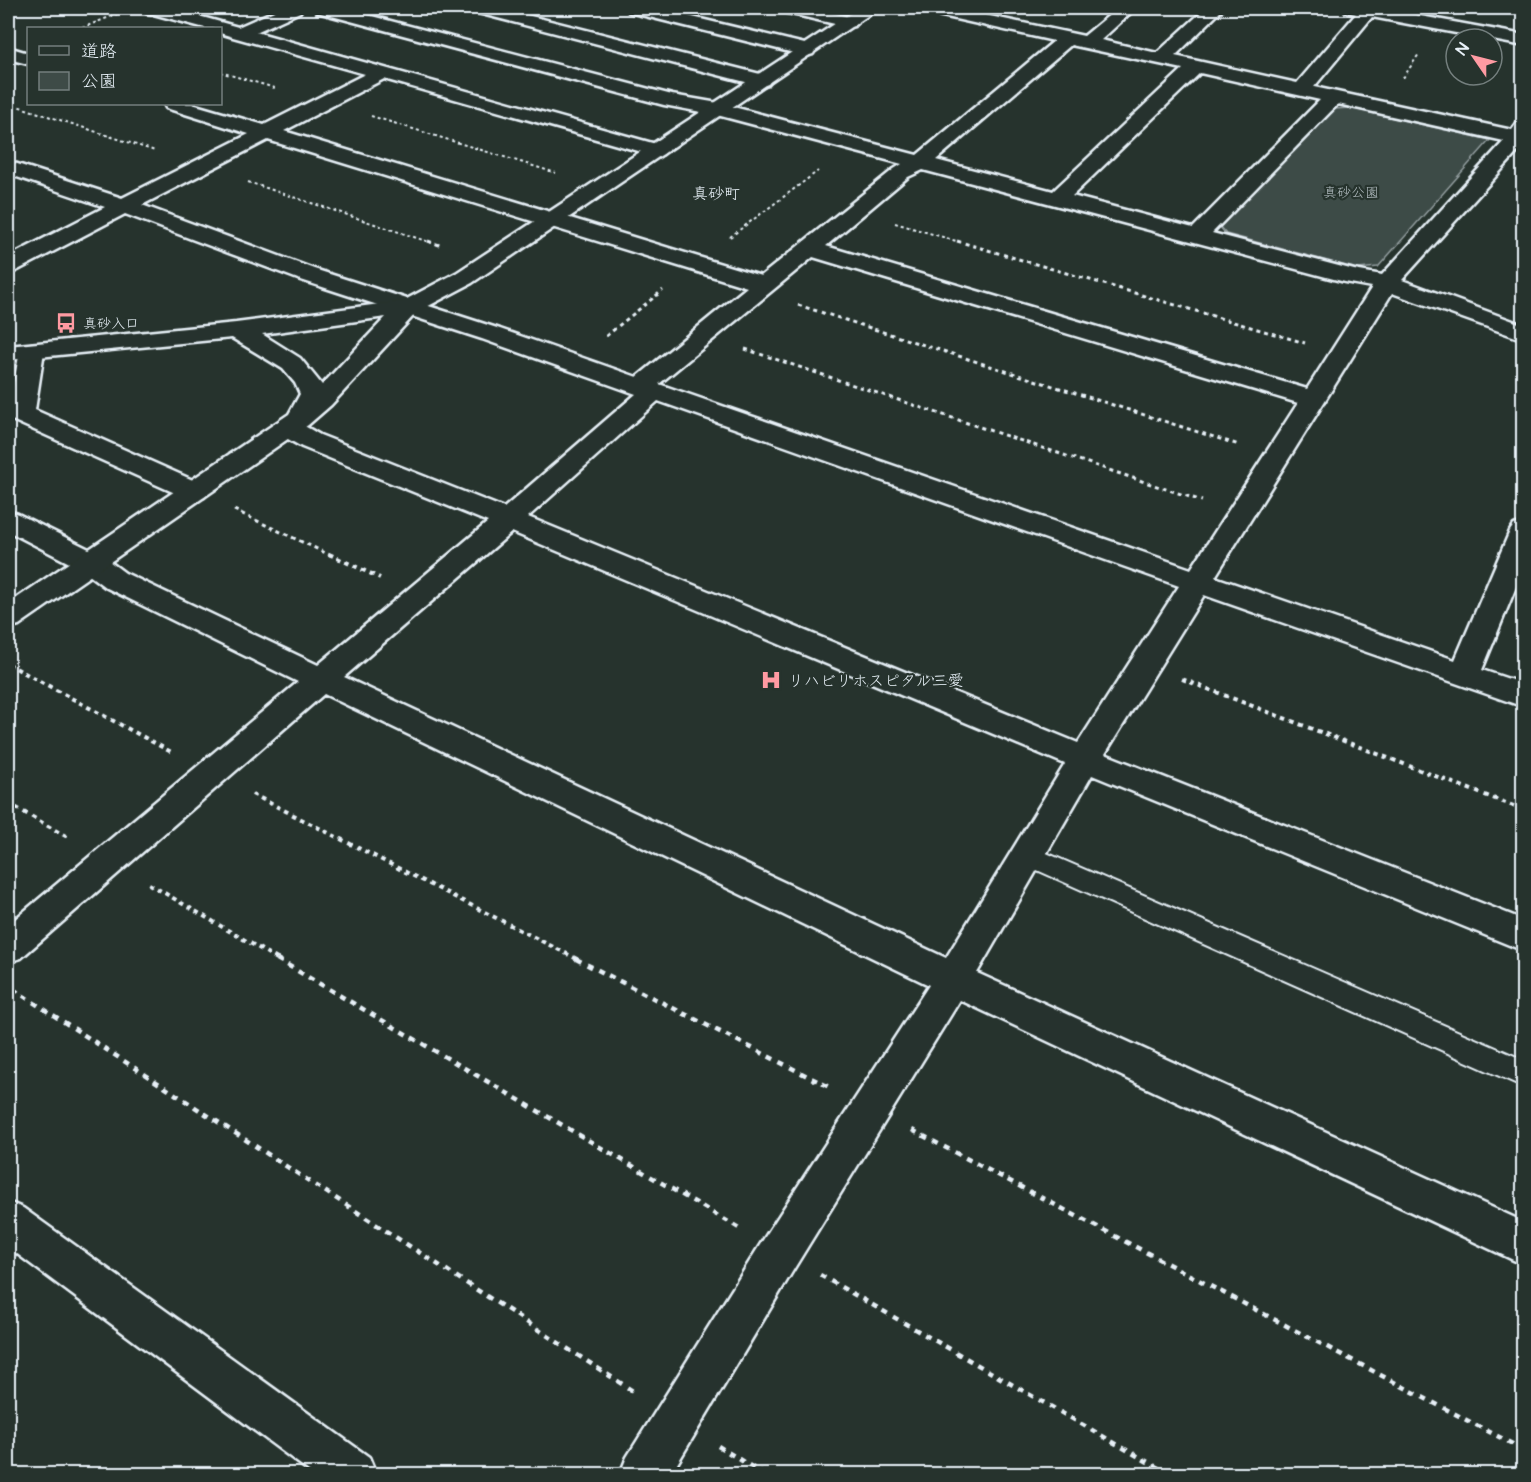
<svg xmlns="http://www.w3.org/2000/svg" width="1531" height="1482" font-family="'Architects Daughter','Klee One',sans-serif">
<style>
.green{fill:#3e4b47;stroke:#939ea0;stroke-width:1.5}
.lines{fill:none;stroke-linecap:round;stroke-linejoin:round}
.lane-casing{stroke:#e8f1f8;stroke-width:4}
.street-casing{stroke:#e8f1f8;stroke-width:5}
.secondary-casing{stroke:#e8f1f8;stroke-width:5}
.path-far3{stroke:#e8f1f8;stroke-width:2;stroke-dasharray:3 3;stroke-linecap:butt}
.path-far2{stroke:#e8f1f8;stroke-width:3;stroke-dasharray:4 4;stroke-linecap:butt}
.path-far1{stroke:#e8f1f8;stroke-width:4;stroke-dasharray:4.5 4.5;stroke-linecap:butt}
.path{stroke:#e8f1f8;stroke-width:4.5;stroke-dasharray:6 6;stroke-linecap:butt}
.lane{fill:#26332d;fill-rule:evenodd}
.street{fill:#26332d;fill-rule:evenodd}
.secondary{fill:#26332d;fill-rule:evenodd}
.labels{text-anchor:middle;stroke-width:4.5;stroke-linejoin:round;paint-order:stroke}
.far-park-label{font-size:14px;fill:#b5bfc3;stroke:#26332d}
.far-poi-label{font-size:14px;fill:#e8f1f8;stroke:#26332d;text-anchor:start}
.far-quarter-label{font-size:16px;fill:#e8f1f8;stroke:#26332d}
.poi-label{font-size:16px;fill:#e8f1f8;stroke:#26332d;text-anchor:start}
</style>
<rect width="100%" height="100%" fill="#26332d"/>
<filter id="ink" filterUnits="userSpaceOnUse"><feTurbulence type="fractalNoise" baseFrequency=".0167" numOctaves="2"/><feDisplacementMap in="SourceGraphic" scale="12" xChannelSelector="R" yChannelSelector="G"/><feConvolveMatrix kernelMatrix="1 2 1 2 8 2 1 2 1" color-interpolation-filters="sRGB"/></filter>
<g filter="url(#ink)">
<path class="green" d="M1350,108L1490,140L1378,267L1358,269L1226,234L1218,225L1334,109Z"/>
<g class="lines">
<g class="lane-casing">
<path id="lane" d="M1028,845L1524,1060V1087L1019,862L1015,855L1019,848Z"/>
</g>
<g class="street-casing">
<g id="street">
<path d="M143,8H170L238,27L281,8H302L300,12L256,32L663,146L666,150L663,154L656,156L384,79L284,131L761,276L894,169L902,164L717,115L664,105L317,12L314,8H341L672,95L718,103L917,155L1054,41L924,12L922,8H952L1084,36L1118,8H1136L1101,40L1157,53L1206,8H1224L1175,56L1297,83L1356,14L1346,12L1344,8H1377L1524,35V46L1372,17L1314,87L1512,130L1517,123L1524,121V145L1402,280L1524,325V340L1392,293L1215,577L1455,660L1510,531L1514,525L1524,522V567L1482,670L1524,684V707L1204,595L1105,754L1524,920V951L1092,775L977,973L1524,1222V1265L960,1000L795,1267L671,1474H620L627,1457L765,1237L929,985L324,694L21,958L8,962V925L298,682L105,587L81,569L8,531V511L18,514L101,555L125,573L318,665L488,522L302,447L279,434L275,428L279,422C295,418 306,427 320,435L504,508L636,394L482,339L298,279L125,214L16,271L8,273V257L105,207L8,174V161L122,198L249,134L166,108L164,104H192L264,125L365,74L233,37L220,33V28H205L146,12ZM1071,45L1183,69L1053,191L936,160ZM1200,73L1320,100L1193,228L1072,196ZM1338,104L1504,141L1382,275L1354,270L1212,233ZM268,140L747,287L637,377L500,329L314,269L142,205ZM923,170L1345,282L1372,287L1307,389L826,246L908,177ZM813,257L1298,403L1191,569L659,384ZM658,401L1179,586L1078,743L528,517ZM512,532L1065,764L946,958L344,677Z"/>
<path d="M471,8H499L768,76L771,80L768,84L761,86L474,12Z"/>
<path d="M626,8H655L813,46L815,50L813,54L806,56L629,12Z"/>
<path d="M780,8H809L854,18L857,22L854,26L848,27L783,12Z"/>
<path d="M8,47L28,53V64L8,59Z"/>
<path d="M32,344L41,346L44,351L35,410L204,485L208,491L204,497L194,499L184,497L12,420L8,414L20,351L23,346Z"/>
<path d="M8,1202L23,1208L369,1457L376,1474H313L8,1247Z"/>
</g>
</g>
<g class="secondary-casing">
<path id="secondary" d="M859,8H879L472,283L417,312L331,405L308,425L19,625L8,628V604L289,414L300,394L295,383L283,369L232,338L8,360V346L236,323L403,301L456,273ZM386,317L322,385L300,358L262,334Z"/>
</g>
<g class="path-far3">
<path d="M82,28L117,14"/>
<path d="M220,72L275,88"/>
<path d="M1403,78L1419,54"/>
<path d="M8,103L155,151"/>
<path d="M371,116L556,173"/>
<path d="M248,182L432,243"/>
<path d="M895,223L963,243"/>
<path d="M730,237L818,171"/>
</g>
<g class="path-far2">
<path d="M428,241L442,246"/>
<path d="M957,241L1305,343"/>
<path d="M798,305L1239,445"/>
<path d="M606,336L663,290"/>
<path d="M745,349L1202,501"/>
<path d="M234,510L332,556"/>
</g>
<g class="path-far1">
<path d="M329,554L380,578"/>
<path d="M8,664L173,753"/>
<path d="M1182,679L1524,810"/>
<path d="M252,794L579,960"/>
<path d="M8,803L69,838"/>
<path d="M149,884L279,960"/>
</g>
<g class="path">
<path d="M277,959L739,1228"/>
<path d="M576,959L831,1088"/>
<path d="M13,989L636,1393"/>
<path d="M912,1130L1524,1450"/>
<path d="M820,1275L1169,1474"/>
<path d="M718,1446L763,1474"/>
</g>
<use href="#lane" class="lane"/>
<use href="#street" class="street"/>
<use href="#secondary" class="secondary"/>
</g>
</g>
<defs>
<g id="bus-bare" transform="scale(1.62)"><path d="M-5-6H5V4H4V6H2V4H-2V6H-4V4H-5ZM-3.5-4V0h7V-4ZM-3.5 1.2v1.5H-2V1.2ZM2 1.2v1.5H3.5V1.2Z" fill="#ff9aa2" stroke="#26332d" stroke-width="2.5" paint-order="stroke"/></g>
<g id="hospital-bare" transform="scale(1.62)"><path d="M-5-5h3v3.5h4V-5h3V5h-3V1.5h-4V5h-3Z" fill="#ff9aa2" stroke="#26332d" stroke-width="2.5" paint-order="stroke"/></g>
</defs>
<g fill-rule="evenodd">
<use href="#bus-bare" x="66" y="323"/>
<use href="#hospital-bare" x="771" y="680"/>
</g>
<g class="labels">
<g class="far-park-label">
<text x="1351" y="197">真砂公園</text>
</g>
<g class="far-poi-label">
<text x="83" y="328">真砂入口</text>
</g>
<g class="far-quarter-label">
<text x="716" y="199">真砂町</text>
</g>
<g class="poi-label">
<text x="788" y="686">リハビリホスピタル三愛</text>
</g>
</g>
<rect width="1531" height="1482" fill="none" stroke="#26332d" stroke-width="30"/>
<rect x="15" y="15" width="1501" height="1452" fill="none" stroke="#e8f1f8" stroke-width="2" filter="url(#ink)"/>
<rect x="27" y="27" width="195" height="78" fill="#26332d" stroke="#747f7e" stroke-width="1.5"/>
<rect x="39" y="46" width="30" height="9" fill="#26332d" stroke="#747f7e" stroke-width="1.5"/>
<text x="81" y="57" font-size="18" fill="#e8f1f8">道路</text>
<rect x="39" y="72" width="30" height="18" fill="#3e4b47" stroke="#747f7e" stroke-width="1.5"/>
<text x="81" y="87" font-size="18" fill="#e8f1f8">公園</text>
<g transform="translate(1474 57) rotate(305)"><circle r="28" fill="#26332d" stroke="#747f7e" stroke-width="1.5"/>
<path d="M0-4.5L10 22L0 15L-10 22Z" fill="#ff9aa2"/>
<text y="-9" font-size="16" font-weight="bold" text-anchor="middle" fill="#e8f1f8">N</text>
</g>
</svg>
